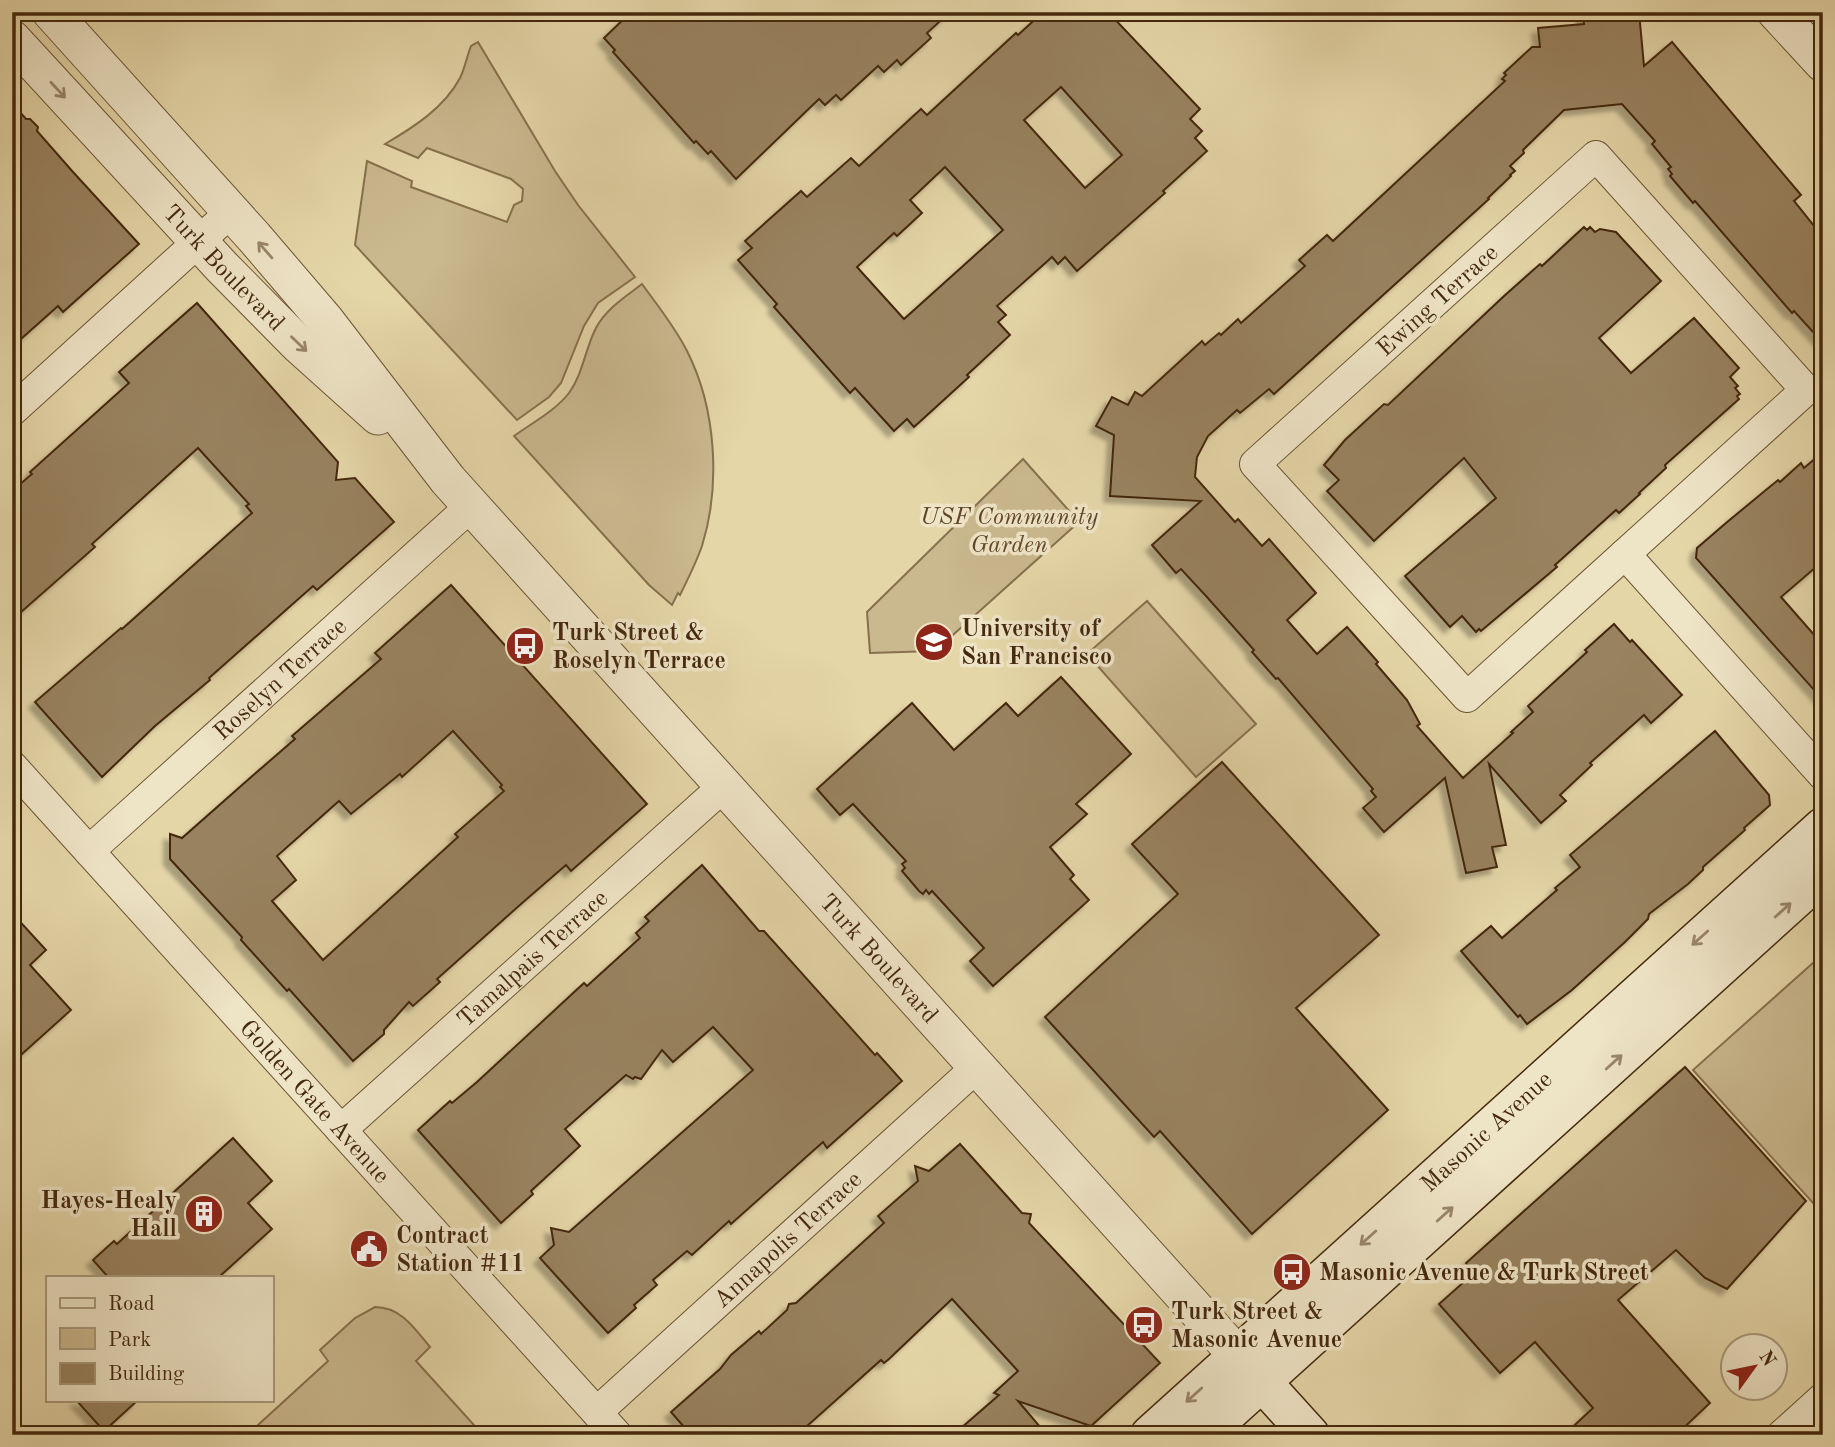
<svg xmlns="http://www.w3.org/2000/svg" width="1835" height="1447" font-family="'Old Standard TT',serif">
<style>
.green{fill:#cab88e;stroke:#88704e;stroke-width:2}
.building{fill:#98825e;stroke:#45280d;stroke-width:2;fill-rule:evenodd;filter:url(#shadow)}
.lines{fill:none;stroke-linecap:round;stroke-linejoin:round}
.minor-casing{stroke:#6d5434;stroke-width:32}
.tertiary-casing{stroke:#6d5434;stroke-width:39}
.secondary-casing{stroke:#45280d;stroke-width:41}
.minor{stroke:#eee4c6;stroke-width:30}
.tertiary{stroke:#eee4c6;stroke-width:37}
.secondary{stroke:#eee4c6;stroke-width:38}
.oneway{stroke:#9a866a}
.labels{text-anchor:middle;stroke-width:7;stroke-linejoin:round;paint-order:stroke}
.street-label{font-size:24px;fill:#45280d;stroke:#eee4c6}
.park-label{font-size:24px;font-style:italic;fill:#604527;stroke:#eee4c6}
.poi-label{font-size:24px;font-weight:bold;fill:#45280d;stroke:#eee4c6;text-anchor:start}
</style>
<defs>
<filter id="shadow"><feDropShadow dx="-6" dy="6" stdDeviation="2" flood-color="#0004"/></filter>
</defs>
<rect width="100%" height="100%" fill="#e5d6a8"/>
<filter id="stains"><feTurbulence type="fractalNoise" baseFrequency=".00286" numOctaves="4"/><feColorMatrix values="0 0 0 0 .2 0 0 0 0 .09 0 0 0 0 .02 0 0 0 .5 -.17"/></filter>
<radialGradient id="worn" r=".72"><stop offset=".6" stop-color="#630" stop-opacity="0"/><stop offset="1" stop-color="#630" stop-opacity=".3"/></radialGradient>
<g class="green">
<path d="M478,42L555,171L578,205L635,277L598,303L584,326L561,383L549,397L517,420L355,245L367,161L412,181L411,187L507,222L514,205L522,201L523,189L511,179L427,148L418,158L385,144C414,127 444,108 460,78C465,68 467,56 471,46Z"/>
<path d="M642,284C658,306 675,327 687,351C716,408 721,485 702,546C696,563 688,579 680,595L678,593L672,605L649,585L514,436C532,423 555,411 569,393C583,374 585,349 596,328C606,309 625,297 642,284Z"/>
<path d="M1023,459L1079,522L935,651L870,653L867,612Z"/>
<path d="M1147,601L1256,724L1196,777L1087,654Z"/>
<path d="M1823,954V1214L1693,1070Z"/>
<path d="M375,1307C401,1307 415,1329 430,1347L416,1361L483,1435H247L328,1361L320,1350L355,1318Z"/>
</g>
<g class="building">
<path d="M631,12H950L927,33L931,38L901,65L897,60L884,72L878,66L841,100L836,95L825,105L819,99L736,179L711,151L708,154L696,141L694,143L613,52L615,50L604,38Z"/>
<path d="M1043,12H1108L1200,109L1190,119L1202,131L1195,138L1207,151L1163,191L1165,193L1077,271L1065,257L1058,264L1052,257L1042,266L997,306L1006,315L998,322L1010,335L967,375L969,377L914,427L907,419L894,431L855,388L850,393L774,307L777,304L738,260L752,248L745,241L801,191L807,197L851,158L859,166L921,109L927,115L1016,33L1018,35ZM1061,87L1122,155L1085,188L1024,120ZM945,167L1003,230L904,319L857,267L894,233L897,236L922,213L910,200Z"/>
<path d="M1583,12H1639L1644,66L1672,42L1801,195L1794,201L1823,237V343L1794,311L1792,313L1695,201L1693,203L1670,176L1672,174L1668,169L1671,167L1652,144L1655,141L1622,104L1564,110L1523,150L1524,153L1510,166L1515,171L1510,175L1511,176L1488,198L1489,199L1274,394L1269,389L1240,413L1237,410L1208,436L1197,457L1195,477L1235,522L1238,519L1262,546L1269,539L1316,593L1287,620L1317,654L1347,627L1378,662L1376,664L1407,700L1420,724L1417,726L1463,778L1513,733L1511,732L1533,712L1528,706L1587,652L1585,650L1614,624L1630,642L1632,640L1682,695L1651,723L1644,715L1590,763L1592,765L1560,795L1566,801L1541,823L1489,764L1506,845L1492,847L1497,867L1466,873L1445,778L1384,832L1363,808L1376,797L1371,791L1373,789L1278,678L1276,679L1252,652L1254,650L1206,596L1181,569L1176,573L1152,545L1201,501L1110,496L1114,435L1096,426L1112,397L1128,405L1135,392L1142,396L1202,341L1205,345L1219,333L1221,335L1238,319L1241,323L1278,290L1305,266L1299,260L1327,235L1333,241L1505,81L1502,79L1506,75L1504,73L1532,47H1540L1538,28L1584,24Z"/>
<path d="M12,103L26,119H30L38,127L37,131L73,172L139,244L63,312L58,306L12,347Z"/>
<path d="M1584,227L1587,230L1590,227L1595,232L1600,229L1616,232L1661,281L1599,338L1631,373L1694,318L1739,368L1730,377L1738,386L1735,388L1740,394L1737,396L1739,399L1665,465L1666,468L1639,493L1640,494L1619,513L1616,510L1555,565L1557,567L1481,631L1479,629L1476,632L1462,616L1450,627L1405,576L1496,498L1464,458L1374,541L1327,491L1339,480L1324,465L1345,440L1384,404L1388,405L1503,297L1540,264L1542,266Z"/>
<path d="M197,303L338,462L336,480L355,478L394,522L317,590L313,586L209,678L210,680L155,726L102,777L35,702L121,628L122,629L252,513L246,506L249,504L198,448L92,544L95,547L12,620V491L32,474L30,472L129,383L119,372Z"/>
<path d="M1823,452V561L1781,597L1823,645V700L1696,558L1697,548L1726,523L1778,480L1780,482L1801,463L1804,468Z"/>
<path d="M451,585L647,804L571,871L566,865L521,904L437,979L440,982L413,1006L409,1002L384,1030V1034L353,1061L289,989L287,991L241,940L242,937L170,859V834L182,838L250,778L295,739L292,736L381,659L375,653ZM453,731L502,785L500,787L504,791L455,834L458,837L323,960L272,901L296,880L277,856L339,801L351,814L400,774L402,777Z"/>
<path d="M1061,677L1131,754L1076,804L1087,814L1050,847L1074,875L1070,879L1089,900L993,986L970,961L984,948L932,891L929,894L926,890L923,894L919,891L902,871L905,868L902,864L906,861L853,804L840,815L817,789L912,703L954,750L1006,703L1018,716Z"/>
<path d="M1715,731L1769,795L1770,805L1744,828L1745,830L1703,867V870L1688,884L1649,914L1648,919L1625,942L1572,990L1527,1024L1520,1015L1518,1017L1461,951L1491,926L1502,938L1557,890L1555,888L1580,867L1570,855Z"/>
<path d="M1222,762L1379,935L1296,1008L1388,1110L1252,1234L1160,1131L1154,1137L1045,1017L1178,894L1132,844Z"/>
<path d="M702,865L759,931H764L875,1055L877,1053L902,1081L827,1148L823,1142L731,1224L729,1221L692,1255L687,1251L653,1280L657,1285L634,1305L636,1308L608,1333L540,1258L554,1245L551,1228L569,1232L753,1070L713,1027L673,1062L662,1050L641,1079L635,1077L633,1079L626,1075L565,1129L580,1146L531,1191L533,1194L501,1223L418,1130L450,1101L452,1103L477,1082L584,983L587,986L640,938L636,933L649,921L645,917Z"/>
<path d="M12,913L46,950L30,965L71,1010L12,1063Z"/>
<path d="M1685,1067L1806,1201L1727,1289L1705,1278L1676,1250L1618,1300L1710,1403L1676,1435H1564L1593,1408L1535,1342L1500,1373L1439,1304L1474,1273L1466,1263Z"/>
<path d="M233,1138L272,1181L248,1203L272,1229L219,1277H108L93,1260L114,1241L117,1244Z"/>
<path d="M960,1144L1022,1213L1031,1214L1029,1223L1160,1363L1091,1426L1018,1401L1047,1435H953L999,1395L994,1393L1018,1371L952,1299L889,1359L884,1363L881,1360L797,1435H691L671,1412L720,1369L731,1355L759,1331L761,1334L787,1310L789,1304L796,1303L884,1223L878,1216L918,1181L915,1166L929,1171Z"/>
<path d="M76,1400H138L104,1431Z"/>
</g>
<g class="lines">
<g class="minor-casing">
<g id="minor">
<path d="M1596,156L1806,390L1467,697L1255,464Z"/>
<path d="M12,411L231,212"/>
<path d="M1625,554L1823,775"/>
<path id="s1" d="M12,766L617,1435"/>
<path id="s2" d="M89,851L471,506"/>
<path id="s3" d="M341,1130L724,786"/>
<path id="s4" d="M597,1412L978,1066"/>
<path d="M1782,1435L1823,1398"/>
</g>
</g>
<g class="tertiary-casing">
<g id="tertiary">
<path id="s5" d="M51,12L254,237L325,320L448,480L1238,1356"/>
<path d="M1776,12L1823,63"/>
<path id="s6" d="M12,39L222,267L299,345L378,416"/>
</g>
</g>
<g class="secondary-casing">
<g id="secondary">
<path d="M1244,1362L1310,1435"/>
<path id="s7" d="M1150,1435L1823,827"/>
<path d="M1203,1435L1823,874"/>
</g>
</g>
<use href="#minor" class="minor"/>
<use href="#tertiary" class="tertiary"/>
<use href="#secondary" class="secondary"/>
</g>
<defs><path id="oneway-shaft" d="M-6 0H5M1.5-3L5.5 0L1.5 3" fill="none" stroke-width="1.6" stroke-linecap="round" stroke-linejoin="round" transform="scale(1.75)"/></defs>
<g class="oneway">
<use href="#oneway-shaft" transform="translate(58 90) rotate(47)"/>
<use href="#oneway-shaft" transform="translate(265 250) rotate(-131)"/>
<use href="#oneway-shaft" transform="translate(299 344) rotate(44)"/>
<use href="#oneway-shaft" transform="translate(1783 910) rotate(-42)"/>
<use href="#oneway-shaft" transform="translate(1700 938) rotate(138)"/>
<use href="#oneway-shaft" transform="translate(1614 1062) rotate(-42)"/>
<use href="#oneway-shaft" transform="translate(1445 1214) rotate(-42)"/>
<use href="#oneway-shaft" transform="translate(1368 1238) rotate(138)"/>
<use href="#oneway-shaft" transform="translate(1194 1395) rotate(138)"/>
</g>
<defs>
<g id="university-disc" transform="scale(2.0125)"><circle r="9.5" fill="#8f2418" stroke="#eee4c6"/><path d="M0-5L7-2L0 1L-7-2ZM-4 1L0 2.5L4 1V4Q0 6-4 4Z" fill="#fff"/></g>
<g id="bus-disc" transform="scale(2.0125)"><circle r="9.5" fill="#8f2418" stroke="#eee4c6"/><path d="M-5-6H5V4H4V6H2V4H-2V6H-4V4H-5ZM-3.5-4V0h7V-4ZM-3.5 1.2v1.5H-2V1.2ZM2 1.2v1.5H3.5V1.2Z" fill="#fff"/></g>
<g id="building-disc" transform="scale(2.0125)"><circle r="9.5" fill="#8f2418" stroke="#eee4c6"/><path d="M-4-6H4V6H1V3H-1V6H-4ZM-2.5-4.3h1.7v1.8h-1.7ZM.8-4.3h1.7v1.8H.8ZM-2.5-1h1.7V.8h-1.7ZM.8-1h1.7V.8H.8Z" fill="#fff"/></g>
<g id="civic-disc" transform="scale(2.0125)"><circle r="9.5" fill="#8f2418" stroke="#eee4c6"/><path d="M-.6-6.5H3V-4.5H.6V-3L4-1V1h2V6H-6V1h2V-1L-.6-3ZM-1.2 2.5V6h2.4V2.5Z" fill="#fff"/></g>
</defs>
<g fill-rule="evenodd">
<use href="#university-disc" x="934" y="642"/>
<use href="#bus-disc" x="525" y="646"/>
<use href="#building-disc" x="204" y="1214"/>
<use href="#civic-disc" x="369" y="1249"/>
<use href="#bus-disc" x="1292" y="1272"/>
<use href="#bus-disc" x="1144" y="1325"/>
</g>
<g class="labels">
<g class="street-label">
<text dy="8" stroke="none"><textPath href="#s6" startOffset="312">Turk Boulevard</textPath></text>
<text transform="translate(1437 300) rotate(-42)" y="8">Ewing Terrace</text>
<text dy="8" stroke="none"><textPath href="#s2" startOffset="257">Roselyn Terrace</textPath></text>
<text dy="8" stroke="none"><textPath href="#s5" startOffset="1258">Turk Boulevard</textPath></text>
<text dy="8" stroke="none"><textPath href="#s3" startOffset="257">Tamalpais Terrace</textPath></text>
<text dy="8" stroke="none"><textPath href="#s1" startOffset="452">Golden Gate Avenue</textPath></text>
<text dy="8" stroke="none"><textPath href="#s7" startOffset="453">Masonic Avenue</textPath></text>
<text dy="8" stroke="none"><textPath href="#s4" startOffset="257">Annapolis Terrace</textPath></text>
</g>
<g class="park-label">
<text x="1009" y="524">USF Community<tspan x="1009" dy="28">Garden</tspan></text>
</g>
<g class="poi-label">
<text x="961" y="636">University of<tspan x="961" dy="28">San Francisco</tspan></text>
<text x="552" y="640">Turk Street &amp;<tspan x="552" dy="28">Roselyn Terrace</tspan></text>
<text x="177" y="1208" text-anchor="end">Hayes-Healy<tspan x="177" dy="28">Hall</tspan></text>
<text x="396" y="1243">Contract<tspan x="396" dy="28">Station #11</tspan></text>
<text x="1319" y="1280">Masonic Avenue &amp; Turk Street</text>
<text x="1171" y="1319">Turk Street &amp;<tspan x="1171" dy="28">Masonic Avenue</tspan></text>
</g>
</g>
<rect width="1835" height="1447" fill="none" stroke="#e5d6a8" stroke-width="42"/>
<rect x="14" y="14" width="1807" height="1419" fill="none" stroke="#45280d" stroke-width="3.5"/>
<rect x="21" y="21" width="1793" height="1405" fill="none" stroke="#45280d" stroke-width="2"/>
<rect x="46" y="1276" width="228" height="126" fill="#eee4c6" stroke="#aa997c" stroke-width="2"/>
<rect x="60" y="1298" width="35" height="10" fill="#eee4c6" stroke="#aa997c" stroke-width="2"/>
<text x="108" y="1310" font-size="21" fill="#45280d">Road</text>
<rect x="60" y="1328" width="35" height="21" fill="#cab88e" stroke="#aa997c" stroke-width="2"/>
<text x="108" y="1346" font-size="21" fill="#45280d">Park</text>
<rect x="60" y="1363" width="35" height="21" fill="#98825e" stroke="#aa997c" stroke-width="2"/>
<text x="108" y="1380" font-size="21" fill="#45280d">Building</text>
<g transform="translate(1754 1367) rotate(57)"><circle r="33" fill="#eee4c6" stroke="#aa997c" stroke-width="2"/>
<path d="M0-5L12 26L0 18L-12 26Z" fill="#8f2418"/>
<text y="-10" font-size="19" font-weight="bold" text-anchor="middle" fill="#45280d">N</text>
</g>
<rect width="100%" height="100%" filter="url(#stains)"/>
<rect width="100%" height="100%" fill="url(#worn)"/>
</svg>
